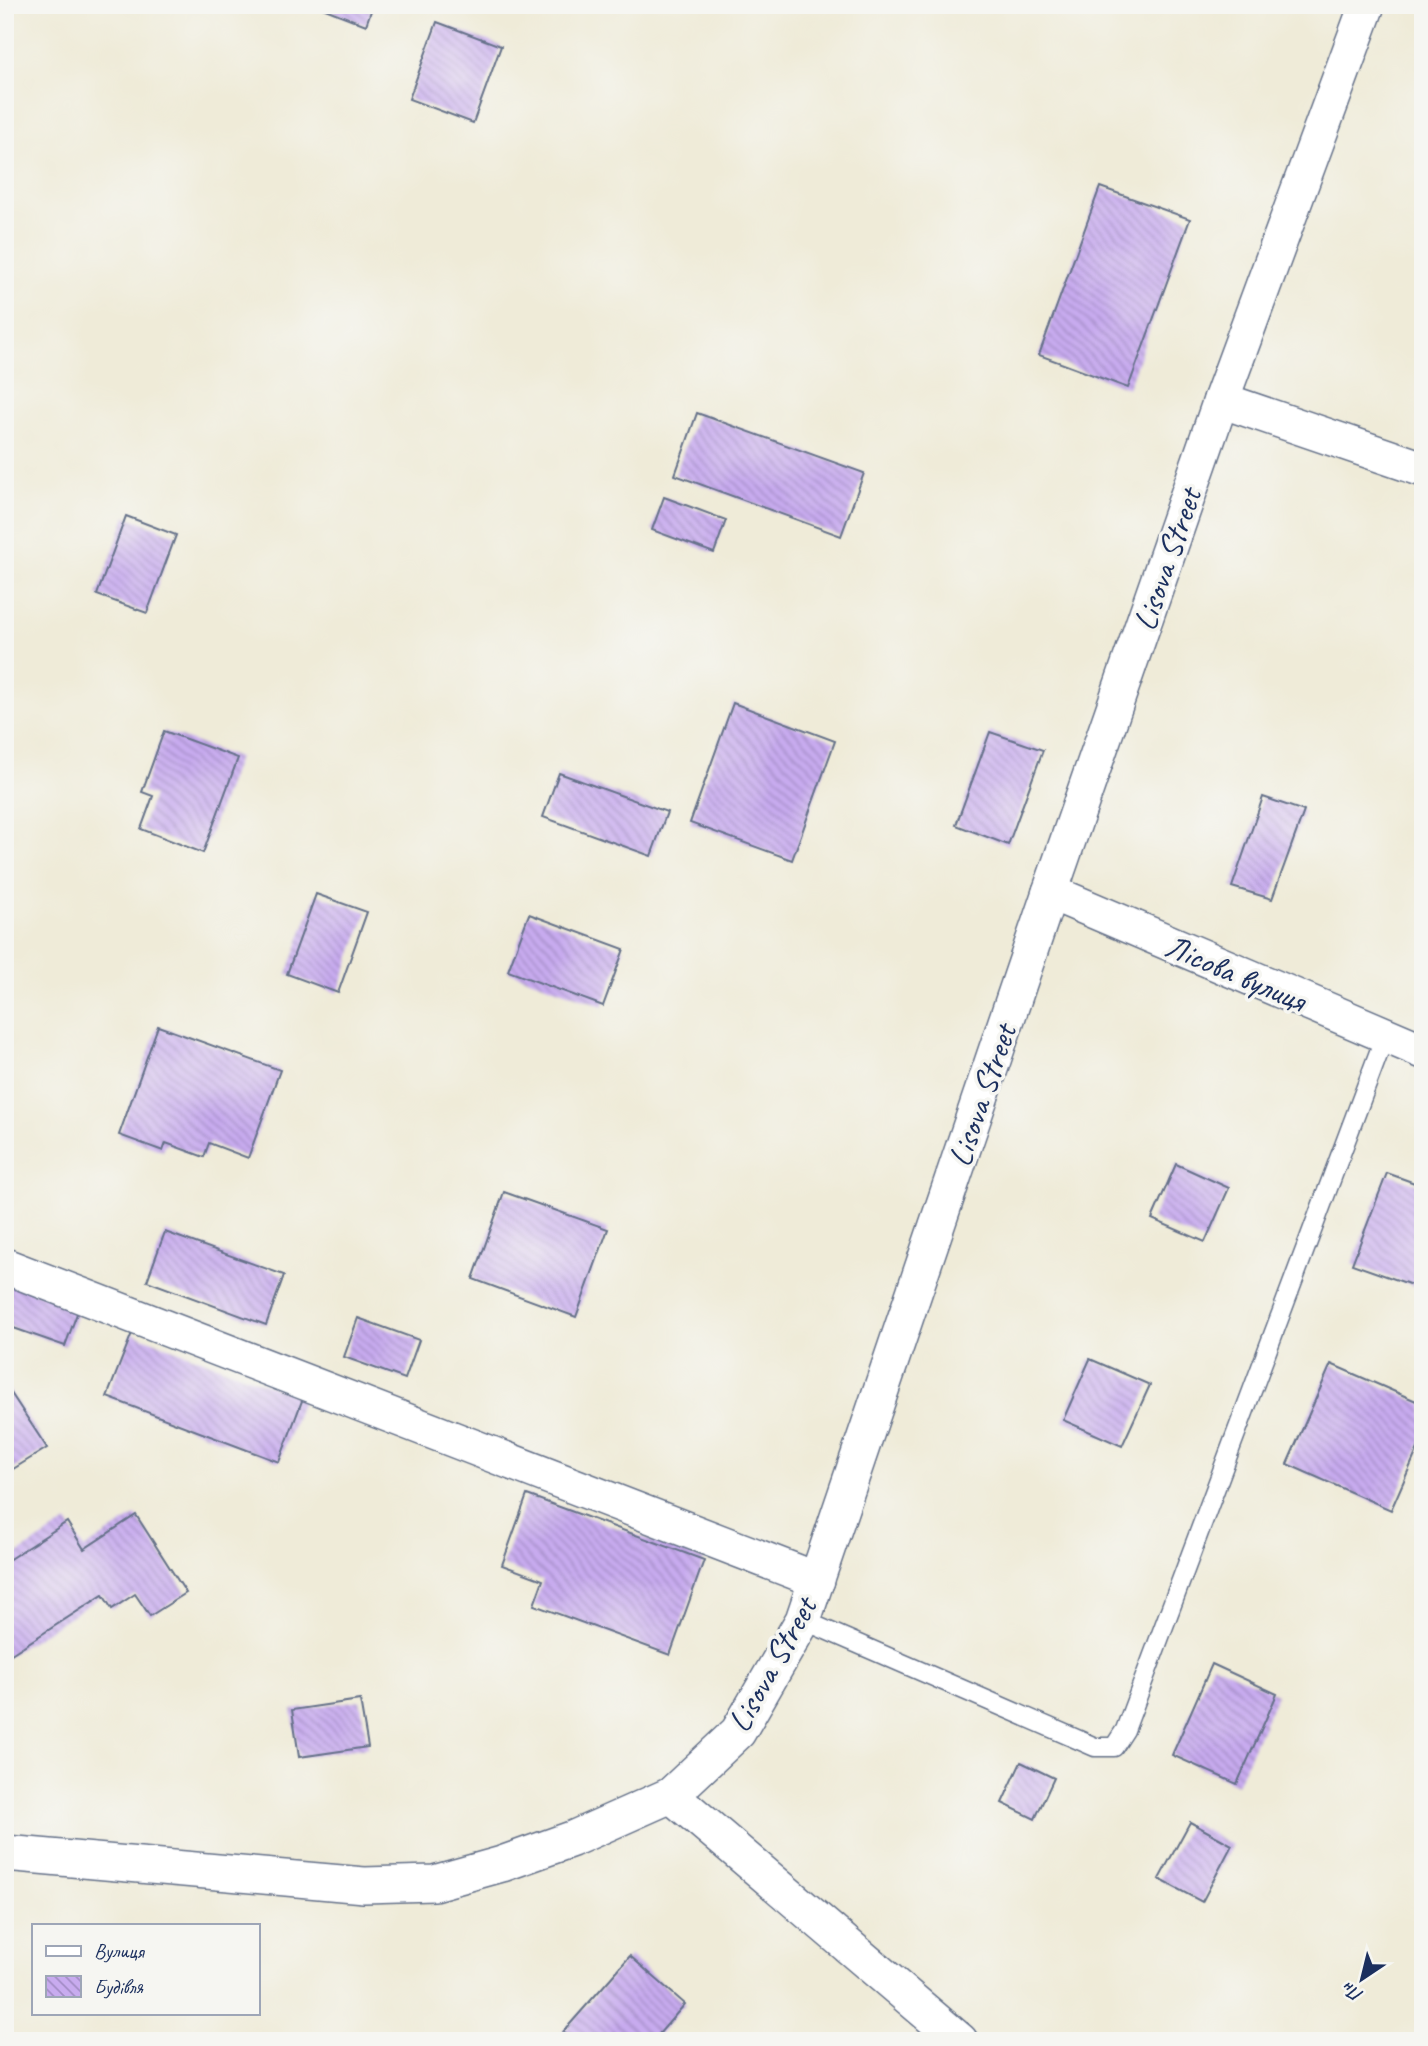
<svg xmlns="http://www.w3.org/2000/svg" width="1428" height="2046" font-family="Caveat,sans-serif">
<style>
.building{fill:url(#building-back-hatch)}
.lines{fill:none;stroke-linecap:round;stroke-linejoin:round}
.service-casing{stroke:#657189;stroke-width:21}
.minor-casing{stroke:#657189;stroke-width:38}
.service{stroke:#fff;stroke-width:18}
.minor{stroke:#fff;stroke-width:35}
.labels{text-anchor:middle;stroke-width:7;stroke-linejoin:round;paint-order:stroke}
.street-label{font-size:33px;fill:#1b2f5e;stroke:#f6f6f2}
</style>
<defs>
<pattern id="building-back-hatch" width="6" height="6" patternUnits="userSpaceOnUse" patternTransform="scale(1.75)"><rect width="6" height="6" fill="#c8abef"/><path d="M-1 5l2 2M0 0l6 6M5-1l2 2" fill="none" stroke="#a28cc5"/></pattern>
</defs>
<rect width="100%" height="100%" fill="#f6f6f2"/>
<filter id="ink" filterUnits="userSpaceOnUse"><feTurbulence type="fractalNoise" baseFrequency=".0143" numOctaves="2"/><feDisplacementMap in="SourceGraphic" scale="14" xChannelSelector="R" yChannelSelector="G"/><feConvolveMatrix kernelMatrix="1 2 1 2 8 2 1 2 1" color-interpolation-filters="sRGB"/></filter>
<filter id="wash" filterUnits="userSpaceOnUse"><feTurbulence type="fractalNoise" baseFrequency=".00686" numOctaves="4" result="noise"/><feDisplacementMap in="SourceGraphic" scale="28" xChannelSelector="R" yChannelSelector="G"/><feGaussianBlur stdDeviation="1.57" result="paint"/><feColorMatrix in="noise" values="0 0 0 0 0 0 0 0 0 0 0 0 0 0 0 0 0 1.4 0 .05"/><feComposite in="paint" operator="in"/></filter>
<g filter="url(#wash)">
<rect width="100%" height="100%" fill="#efebd8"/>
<g id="blocks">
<g class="building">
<path d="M315,5H373L366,25Z"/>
<path d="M437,22L501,46L473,123L409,99Z"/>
<path d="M1100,187L1190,219L1128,388L1039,355Z"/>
<path d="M697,413L864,473L841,536L675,475Z"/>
<path d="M664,497L726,520L714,553L652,530Z"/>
<path d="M126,516L176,535L147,613L97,595Z"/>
<path d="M733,703L835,741L792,860L690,823Z"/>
<path d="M164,731L238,758L203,853L141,829L153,796L142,792Z"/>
<path d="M990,732L1043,750L1008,845L956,825Z"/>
<path d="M559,773L667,812L651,856L543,817Z"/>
<path d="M1263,797L1304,811L1272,899L1232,887Z"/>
<path d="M316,894L367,912L338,993L287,974Z"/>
<path d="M529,914L624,949L603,1006L508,971Z"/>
<path d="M158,1026L280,1070L248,1158L209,1143L204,1157L166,1143L163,1151L119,1135Z"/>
<path d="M1176,1164L1229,1188L1205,1242L1152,1219Z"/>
<path d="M1387,1173L1423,1186V1289L1352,1264Z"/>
<path d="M504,1192L608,1229L576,1317L473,1279Z"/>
<path d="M165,1232L284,1275L266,1325L147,1281Z"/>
<path d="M5,1281L79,1308L65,1346L5,1325Z"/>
<path d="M358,1318L419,1340L405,1379L344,1357Z"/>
<path d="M132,1333L303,1398L279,1462L107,1397Z"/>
<path d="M1090,1359L1150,1385L1122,1446L1063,1420Z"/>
<path d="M1331,1364L1423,1404V1437L1391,1510L1287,1464Z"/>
<path d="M5,1384L47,1448L5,1474Z"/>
<path d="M527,1495L704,1560L670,1655L534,1605L543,1580L502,1565Z"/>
<path d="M136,1515L186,1593L150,1616L135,1594L112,1609L103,1595L5,1658V1562L67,1522L84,1549Z"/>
<path d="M1212,1664L1277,1694L1237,1784L1172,1755Z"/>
<path d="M360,1700L368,1747L299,1757L292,1710Z"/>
<path d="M1021,1762L1054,1778L1035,1819L1002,1803Z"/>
<path d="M1190,1822L1232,1845L1202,1902L1159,1879Z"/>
<path d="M630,1956L685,2004L653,2041H573L563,2032Z"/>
</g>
</g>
</g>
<g filter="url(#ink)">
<use href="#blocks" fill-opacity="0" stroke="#657189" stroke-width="2"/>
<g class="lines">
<g class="service-casing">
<path id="service" d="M803,1620L1095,1747H1114L1125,1730L1385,1036"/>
</g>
<g class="minor-casing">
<g id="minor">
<path d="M1221,400L1423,469"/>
<path d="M1050,892L1423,1051"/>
<path d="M5,1266L817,1580"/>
<path d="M671,1795L960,2041"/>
<path d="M5,1853L364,1885L434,1883L502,1864L572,1839L671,1795L738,1732L803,1620L1050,892L1221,400L1367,5"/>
</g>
</g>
<use href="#service" class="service"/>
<use href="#minor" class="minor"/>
</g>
</g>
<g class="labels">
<g class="street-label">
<text transform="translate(1166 559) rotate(-71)" y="12">Lisova Street</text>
<text transform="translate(1236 972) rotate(23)" y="12">Лісова вулиця</text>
<text transform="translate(981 1095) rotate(-71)" y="12">Lisova Street</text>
<text transform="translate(771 1664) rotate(-61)" y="12">Lisova Street</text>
</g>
</g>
<rect width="1428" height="2046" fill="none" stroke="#f6f6f2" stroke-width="28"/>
<rect x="32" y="1924" width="228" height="91" fill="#f6f6f2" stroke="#9ea6b7" stroke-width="2"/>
<rect x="46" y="1946" width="35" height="10" fill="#ffffff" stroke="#9ea6b7" stroke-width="2"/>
<text x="94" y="1958" font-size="21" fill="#1b2f5e">Вулиця</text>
<rect x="46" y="1976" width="35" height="21" fill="url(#building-back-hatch)" stroke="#9ea6b7" stroke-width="2"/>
<text x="94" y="1994" font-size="21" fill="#1b2f5e">Будівля</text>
<g transform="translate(1362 1979) rotate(215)" stroke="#f6f6f2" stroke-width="5" paint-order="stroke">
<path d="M0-5L12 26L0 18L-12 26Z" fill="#1b2f5e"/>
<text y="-10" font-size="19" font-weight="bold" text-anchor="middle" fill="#1b2f5e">Пн</text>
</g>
</svg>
